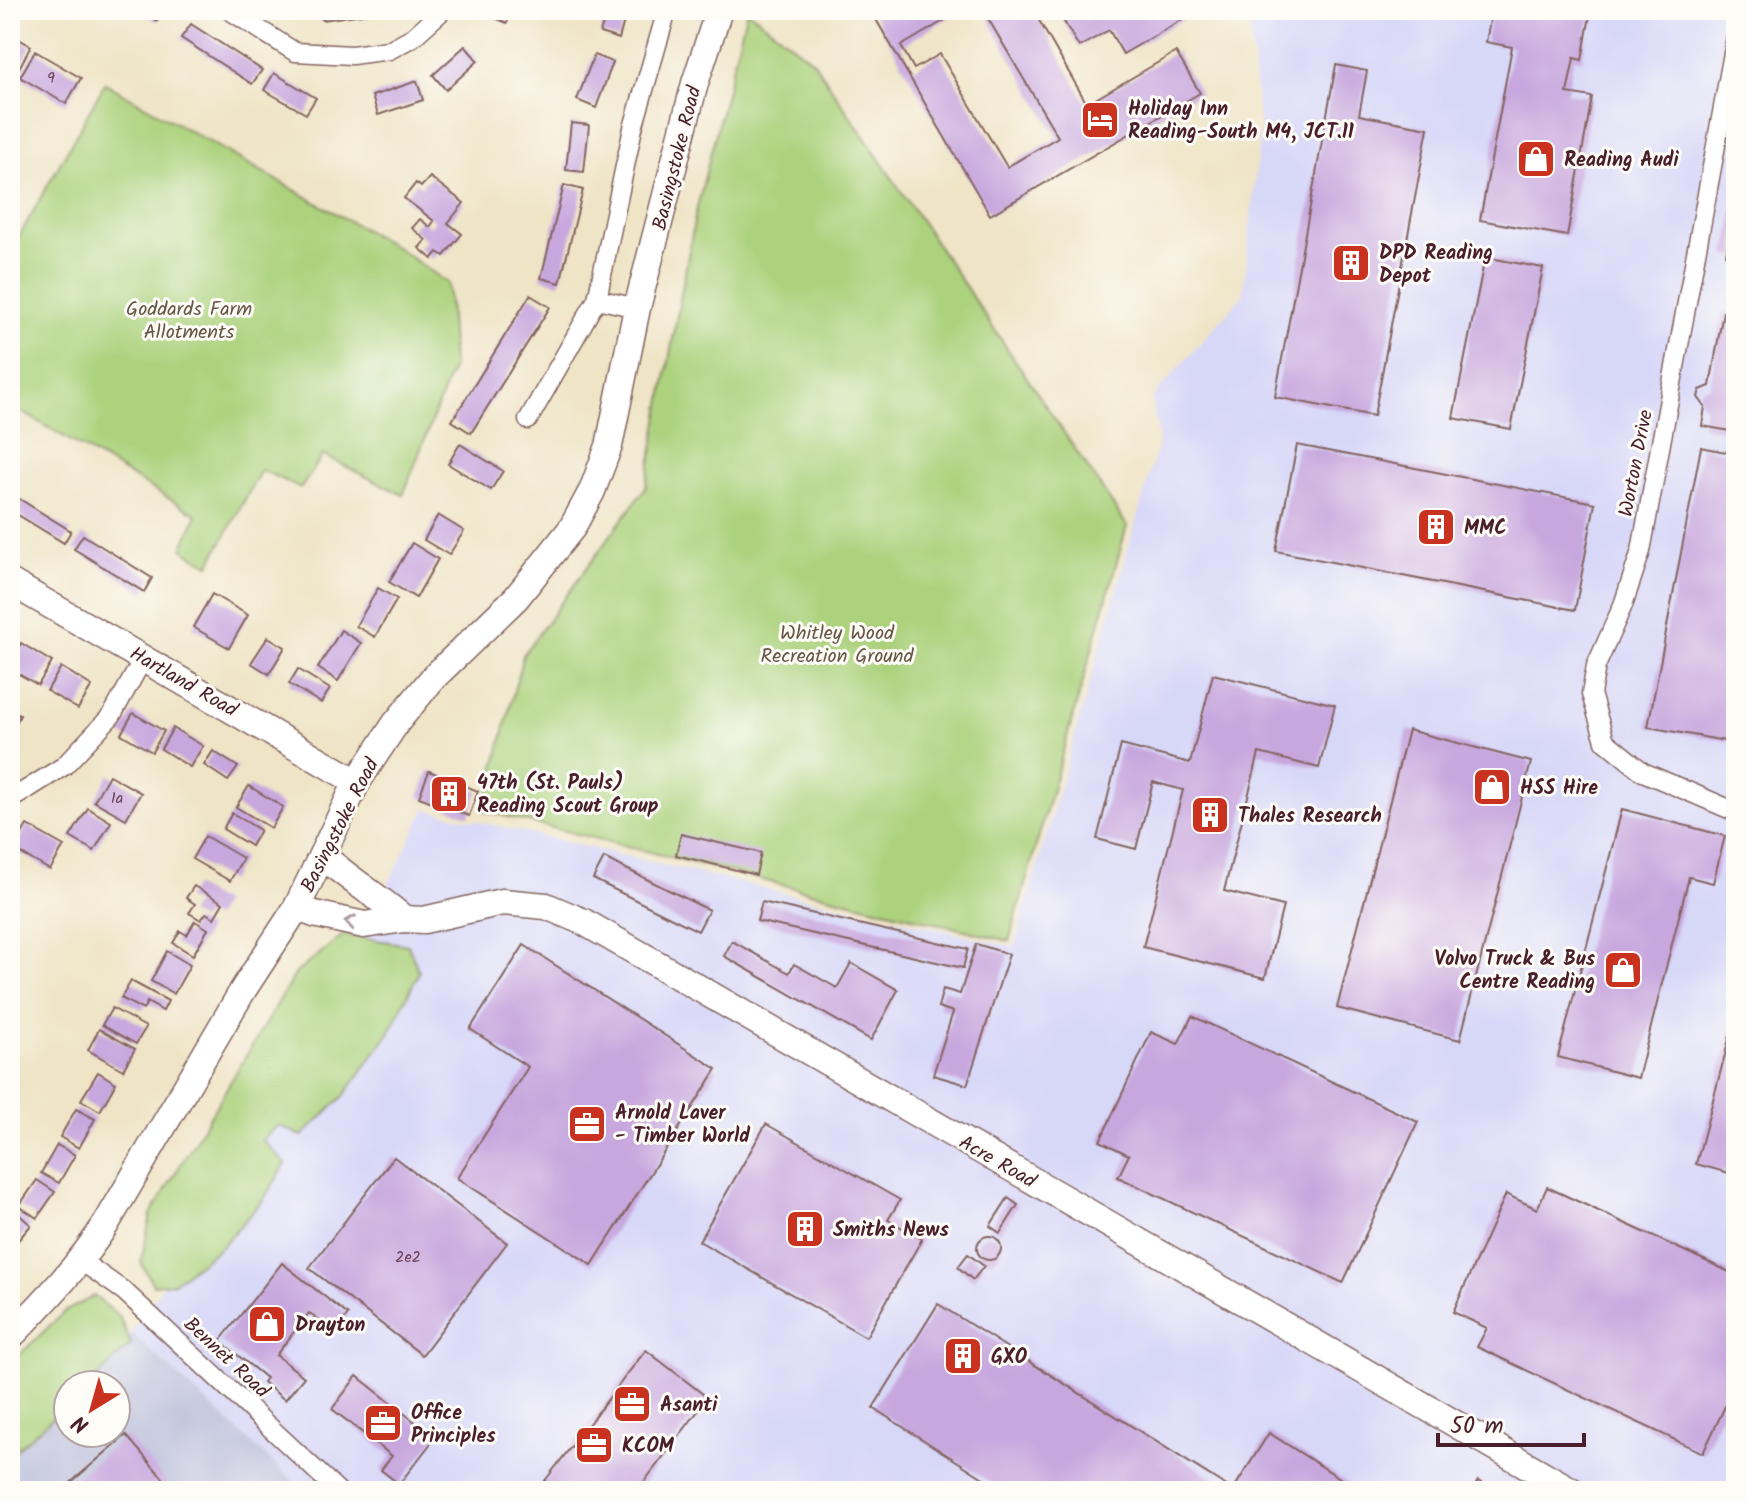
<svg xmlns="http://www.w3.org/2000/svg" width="1746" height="1501" font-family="Kalam,sans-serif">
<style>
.built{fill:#d7d7f8}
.industrial{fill:#bfc2dd}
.green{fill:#acd27d;stroke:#7b7854;stroke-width:2}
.building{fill:#c8a7de}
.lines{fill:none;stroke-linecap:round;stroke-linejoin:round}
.street-casing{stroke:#846461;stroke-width:21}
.secondary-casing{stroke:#846461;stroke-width:29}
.street{stroke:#fff;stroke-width:18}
.secondary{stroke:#fff;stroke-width:26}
.oneway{stroke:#ae9aa0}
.labels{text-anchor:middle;stroke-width:6;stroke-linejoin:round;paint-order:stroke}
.number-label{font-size:16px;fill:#6a4158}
.poi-label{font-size:20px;font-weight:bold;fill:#4a1f2b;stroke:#fdfcf7;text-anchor:start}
.street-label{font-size:20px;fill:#4a1f2b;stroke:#fdfcf7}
.park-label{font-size:20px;fill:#675544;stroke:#fdfcf7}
</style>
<rect width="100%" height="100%" fill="#fdfcf7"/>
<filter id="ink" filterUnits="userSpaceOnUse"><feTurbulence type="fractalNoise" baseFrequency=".0125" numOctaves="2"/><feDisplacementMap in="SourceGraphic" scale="16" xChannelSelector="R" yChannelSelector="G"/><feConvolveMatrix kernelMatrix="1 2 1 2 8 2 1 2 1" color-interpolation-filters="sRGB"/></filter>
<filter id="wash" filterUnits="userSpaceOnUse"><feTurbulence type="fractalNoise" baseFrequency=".006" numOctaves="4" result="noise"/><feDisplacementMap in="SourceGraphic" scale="32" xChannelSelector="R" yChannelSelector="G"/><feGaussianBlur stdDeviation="1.8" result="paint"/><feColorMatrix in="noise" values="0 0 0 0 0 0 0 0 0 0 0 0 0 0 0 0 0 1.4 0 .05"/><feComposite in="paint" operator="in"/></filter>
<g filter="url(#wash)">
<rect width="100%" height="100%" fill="#efe4c6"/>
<path class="built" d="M1251,10H1736V1491H304L131,1333L262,1141L425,809L1014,947L1159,441L1152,398L1243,295L1260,130L1249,22Z"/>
<path class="industrial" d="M131,1333L304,1491H10V1450L68,1396V1433H116V1385H79Z"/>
<g class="green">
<path d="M747,10L813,61L1127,526L1009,941L484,811L523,655L646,487L696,212Z"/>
<path d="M105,83L397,248L448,283L453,366L403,495L323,455L301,488L261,470L209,565L182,549L197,515L10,405V253Z"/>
<path d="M343,935L408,945L419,972L389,1033L343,1097L302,1136L278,1125L262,1140L286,1164L263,1200L221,1247L173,1283L153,1285L141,1262L151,1214L296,973Z"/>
<path d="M94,1296L119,1316L131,1344L89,1385H68V1404L10,1455V1364L64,1312Z"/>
</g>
<g id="blocks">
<g class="building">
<path d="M138,10H163L157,21Z"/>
<path d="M320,10H376V12L322,20Z"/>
<path d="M492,10H512L507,23L490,16Z"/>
<path d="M607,10H627L619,39L600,33Z"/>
<path d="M884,10H962L901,46L914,69L940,54L1007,167L1058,137L983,10H1033L1087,104L1176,52L1200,93L990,215L874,16Z"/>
<path d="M1057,10H1199L1123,54L1109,30L1079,47Z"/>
<path d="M1492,10H1591L1582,60L1574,58L1567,93L1592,97L1567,236L1480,220L1512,47L1486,42Z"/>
<path d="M191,24L262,70L252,84L181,38Z"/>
<path d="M10,34L31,46L18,70L10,65Z"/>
<path d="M465,46L478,61L446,90L433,75Z"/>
<path d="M35,51L81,78L66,104L20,77Z"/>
<path d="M594,55L613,62L596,108L577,100Z"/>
<path d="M1336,65L1367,71L1359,115L1428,128L1374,416L1275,397Z"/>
<path d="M274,73L316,98L306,114L264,90Z"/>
<path d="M417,81L423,100L378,115L372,96Z"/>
<path d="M571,123L589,125L584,172L566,170Z"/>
<path d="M430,177L464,203L448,223L462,234L444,256L438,252L432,259L419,248L426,240L412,228L420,219L430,227L434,221L404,198L416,183L421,187Z"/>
<path d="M564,185L583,190L560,283L541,278Z"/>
<path d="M1734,209H1736V257L1726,255Z"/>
<path d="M1485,257L1543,268L1511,429L1453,418Z"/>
<path d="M530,295L550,307L471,433L452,421Z"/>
<path d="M1723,312L1736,315V432L1702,426L1705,407L1698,397L1700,390L1710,386Z"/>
<path d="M460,444L503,471L491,490L448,464Z"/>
<path d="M1297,445L1595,503L1575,610L1276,551Z"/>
<path d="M1701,447L1736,454V743L1648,727Z"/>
<path d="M10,493L71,531L64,543L10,510Z"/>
<path d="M438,515L464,531L449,555L424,540Z"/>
<path d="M83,535L152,578L144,592L74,549Z"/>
<path d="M412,543L438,559L416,598L389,582Z"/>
<path d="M378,588L397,599L375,637L356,626Z"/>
<path d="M212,594L248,615L229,648L193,627Z"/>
<path d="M341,630L361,643L338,681L318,668Z"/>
<path d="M268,637L285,647L269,674L251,663Z"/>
<path d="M21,643L52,662L38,685L10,669V662Z"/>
<path d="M61,667L92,686L78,709L47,691Z"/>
<path d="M298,669L330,689L321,703L289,684Z"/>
<path d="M1213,674L1335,705L1319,768L1259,753L1224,891L1283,906L1265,978L1143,947L1183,790L1153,782L1136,849L1097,839L1121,745L1190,763Z"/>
<path d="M10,710L20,715L10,736Z"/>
<path d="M133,713L164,731L152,752L121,734Z"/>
<path d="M173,728L203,746L190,767L161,749Z"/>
<path d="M1408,730L1531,762L1460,1040L1337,1008Z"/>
<path d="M213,751L238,767L228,781L204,765Z"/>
<path d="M429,771L478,791L469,816L419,797Z"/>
<path d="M109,775L141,793L126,819L94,801Z"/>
<path d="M249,786L283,807L271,828L236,807Z"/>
<path d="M88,808L111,822L94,851L70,837Z"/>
<path d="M1622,809L1725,836L1713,883L1689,877L1638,1078L1558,1057Z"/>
<path d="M232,813L260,830L251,846L223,829Z"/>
<path d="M27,825L64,846L50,870L13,849Z"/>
<path d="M681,834L761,853L756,875L676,855Z"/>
<path d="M205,836L243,858L230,881L192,859Z"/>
<path d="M604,858L709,910L698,931L593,879Z"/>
<path d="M194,886L223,903L214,918L206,913L201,920L189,913L195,904L186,898Z"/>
<path d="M762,902L968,949L963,968L757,921Z"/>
<path d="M195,921L208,929L193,955L173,943L180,931L187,935Z"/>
<path d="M732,941L789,973L794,964L837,988L851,963L898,990L871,1040L724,956Z"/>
<path d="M976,944L1009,954L967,1085L933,1075L953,1012L938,1007L943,989L960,994Z"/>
<path d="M524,945L717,1069L592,1265L457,1178L528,1067L470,1029Z"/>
<path d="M167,951L190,965L174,994L151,981Z"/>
<path d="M131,981L168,1001L163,1011L147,1002L143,1010L121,998Z"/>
<path d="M112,1008L146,1027L136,1044L102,1025Z"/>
<path d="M1192,1016L1418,1122L1343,1283L1118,1177L1129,1155L1100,1141L1151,1032L1178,1044Z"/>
<path d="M1735,1017H1736V1175L1696,1164Z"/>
<path d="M99,1029L135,1049L123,1070L88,1050Z"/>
<path d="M98,1072L116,1083L100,1111L81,1100Z"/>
<path d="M76,1109L95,1119L79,1148L60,1137Z"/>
<path d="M766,1124L900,1200L888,1220L922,1239L866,1337L699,1241Z"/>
<path d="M57,1145L75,1155L59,1183L41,1173Z"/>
<path d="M394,1157L507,1243L422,1355L309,1268Z"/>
<path d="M37,1180L55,1192L37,1218L19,1206Z"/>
<path d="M1547,1187L1736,1275V1383L1703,1453L1477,1347L1487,1328L1453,1312L1506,1194L1537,1209Z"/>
<path d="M1008,1198L1018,1205L1000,1233L990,1226Z"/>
<path d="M16,1212L31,1225L10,1250V1219Z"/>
<circle cx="989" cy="1248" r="12"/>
<path d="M968,1254L984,1266L973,1280L958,1267Z"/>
<path d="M282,1263L348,1315L334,1333L309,1313L276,1355L304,1377L285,1400L263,1382L266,1378L220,1341Z"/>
<path d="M938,1304L1233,1490L1269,1433L1360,1491H1004L873,1408Z"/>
<path d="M646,1350L708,1398L637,1491H537Z"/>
<path d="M357,1376L435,1438L399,1484L381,1470L392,1456L332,1409Z"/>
<path d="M126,1435L174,1491H61Z"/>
<path d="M1478,1481L1494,1491H1472Z"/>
</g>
</g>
</g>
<g filter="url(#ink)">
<use href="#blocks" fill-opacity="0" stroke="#846461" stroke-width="2"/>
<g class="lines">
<g class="street-casing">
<g id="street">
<path d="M229,10L295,52L352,55L389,50L413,37L443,10"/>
<path d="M1736,37L1641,551L1623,605L1596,666L1591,694L1605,741L1643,772L1736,812"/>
<path d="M597,299L637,308"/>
<path d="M528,420L597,299L633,128L667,10"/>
<path d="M10,800L64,766L112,715L143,659"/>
<path d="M81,1261L125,1292L338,1491"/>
</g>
</g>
<g class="secondary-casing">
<g id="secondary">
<path d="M10,582L357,782"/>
<path d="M322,855C348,879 378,896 404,919"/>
<path d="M297,907L314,914L364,925L404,919L424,920L502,902L546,906L584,922L1572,1491"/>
<path d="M10,1337C45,1301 78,1267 106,1224L243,990L297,907L357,782L396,723L433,678L516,598L572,528L592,491L609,446L637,308L695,83L719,10"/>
</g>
</g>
<use href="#street" class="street"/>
<use href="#secondary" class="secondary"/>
</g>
<defs><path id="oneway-chevron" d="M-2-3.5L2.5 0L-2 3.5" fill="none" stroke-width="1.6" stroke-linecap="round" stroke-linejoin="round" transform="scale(2)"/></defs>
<use class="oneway" href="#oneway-chevron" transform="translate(350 922) rotate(-169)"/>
</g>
<defs>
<g id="hotel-square" transform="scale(2)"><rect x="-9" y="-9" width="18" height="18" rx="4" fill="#c8321e" stroke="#fdfcf7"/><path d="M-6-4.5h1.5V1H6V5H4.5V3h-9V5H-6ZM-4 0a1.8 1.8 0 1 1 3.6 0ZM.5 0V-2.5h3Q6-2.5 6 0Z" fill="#fff"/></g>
<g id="shop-square" transform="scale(2)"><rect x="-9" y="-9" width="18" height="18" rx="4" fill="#c8321e" stroke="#fdfcf7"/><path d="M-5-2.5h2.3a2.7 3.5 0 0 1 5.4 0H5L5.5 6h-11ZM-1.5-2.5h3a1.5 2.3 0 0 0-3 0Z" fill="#fff"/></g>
<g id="building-square" transform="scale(2)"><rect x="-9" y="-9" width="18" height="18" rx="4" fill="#c8321e" stroke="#fdfcf7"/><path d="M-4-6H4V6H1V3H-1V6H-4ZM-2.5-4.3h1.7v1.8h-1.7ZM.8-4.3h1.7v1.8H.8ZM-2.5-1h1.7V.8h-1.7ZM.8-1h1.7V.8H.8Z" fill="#fff"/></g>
<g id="office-square" transform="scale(2)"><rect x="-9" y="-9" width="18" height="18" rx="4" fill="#c8321e" stroke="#fdfcf7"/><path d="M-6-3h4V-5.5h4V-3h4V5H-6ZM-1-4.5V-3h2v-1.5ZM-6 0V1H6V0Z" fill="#fff"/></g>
</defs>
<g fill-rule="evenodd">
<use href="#hotel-square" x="1100" y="120"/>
<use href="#shop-square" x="1536" y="159"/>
<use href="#building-square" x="1351" y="263"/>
<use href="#building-square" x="1436" y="527"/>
<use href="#shop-square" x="1492" y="787"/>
<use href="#building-square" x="449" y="794"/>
<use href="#building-square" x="1210" y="815"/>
<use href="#shop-square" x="1623" y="970"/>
<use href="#office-square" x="587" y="1124"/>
<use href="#building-square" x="805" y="1229"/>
<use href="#shop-square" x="267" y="1324"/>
<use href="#building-square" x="963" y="1356"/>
<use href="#office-square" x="632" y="1404"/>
<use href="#office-square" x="383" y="1423"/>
<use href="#office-square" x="594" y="1445"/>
</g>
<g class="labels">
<g class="number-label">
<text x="51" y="83">9</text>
<text x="117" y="803">1a</text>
<text x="408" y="1262">2e2</text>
</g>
<g class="poi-label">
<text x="1128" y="115">Holiday Inn<tspan x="1128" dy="23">Reading-South M4, JCT.11</tspan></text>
<text x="1564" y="166">Reading Audi</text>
<text x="1379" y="259">DPD Reading<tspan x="1379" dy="23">Depot</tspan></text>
<text x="1464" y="534">MMC</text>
<text x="477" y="789">47th (St. Pauls)<tspan x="477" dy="23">Reading Scout Group</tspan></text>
<text x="1520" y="794">HSS Hire</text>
<text x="1238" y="822">Thales Research</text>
<text x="1595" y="965" text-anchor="end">Volvo Truck &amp; Bus<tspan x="1595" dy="23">Centre Reading</tspan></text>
<text x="615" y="1119">Arnold Laver<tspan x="615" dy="23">- Timber World</tspan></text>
<text x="833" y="1236">Smiths News</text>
<text x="295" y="1331">Drayton</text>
<text x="991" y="1363">GXO</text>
<text x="660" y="1411">Asanti</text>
<text x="411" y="1419">Office<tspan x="411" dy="23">Principles</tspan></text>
<text x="622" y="1452">KCOM</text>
</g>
<g class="street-label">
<text transform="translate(676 158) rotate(-76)" y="7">Basingstoke Road</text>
<text transform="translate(1635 463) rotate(-79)" y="7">Worton Drive</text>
<text transform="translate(184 681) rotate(30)" y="7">Hartland Road</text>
<text transform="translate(339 825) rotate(-63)" y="7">Basingstoke Road</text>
<text transform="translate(998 1161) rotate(30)" y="7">Acre Road</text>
<text transform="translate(227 1357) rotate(43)" y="7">Bennet Road</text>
</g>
<g class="park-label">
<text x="189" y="315">Goddards Farm<tspan x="189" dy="23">Allotments</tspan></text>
<text x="837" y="639">Whitley Wood<tspan x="837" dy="23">Recreation Ground</tspan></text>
</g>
</g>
<rect width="1746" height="1501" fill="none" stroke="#fdfcf7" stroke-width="40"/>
<g transform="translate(92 1409) rotate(217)"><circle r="38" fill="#fdfcf7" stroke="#b5a4a5" stroke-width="2"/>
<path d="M0-6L14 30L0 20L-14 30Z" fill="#c8321e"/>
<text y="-12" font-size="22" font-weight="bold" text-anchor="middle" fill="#4a1f2b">N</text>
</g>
<path d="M1438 1433v12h146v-12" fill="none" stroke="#4a1f2b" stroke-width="4"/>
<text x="1450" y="1433" font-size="24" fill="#4a1f2b" stroke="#fdfcf7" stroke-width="6" paint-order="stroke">50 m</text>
</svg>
